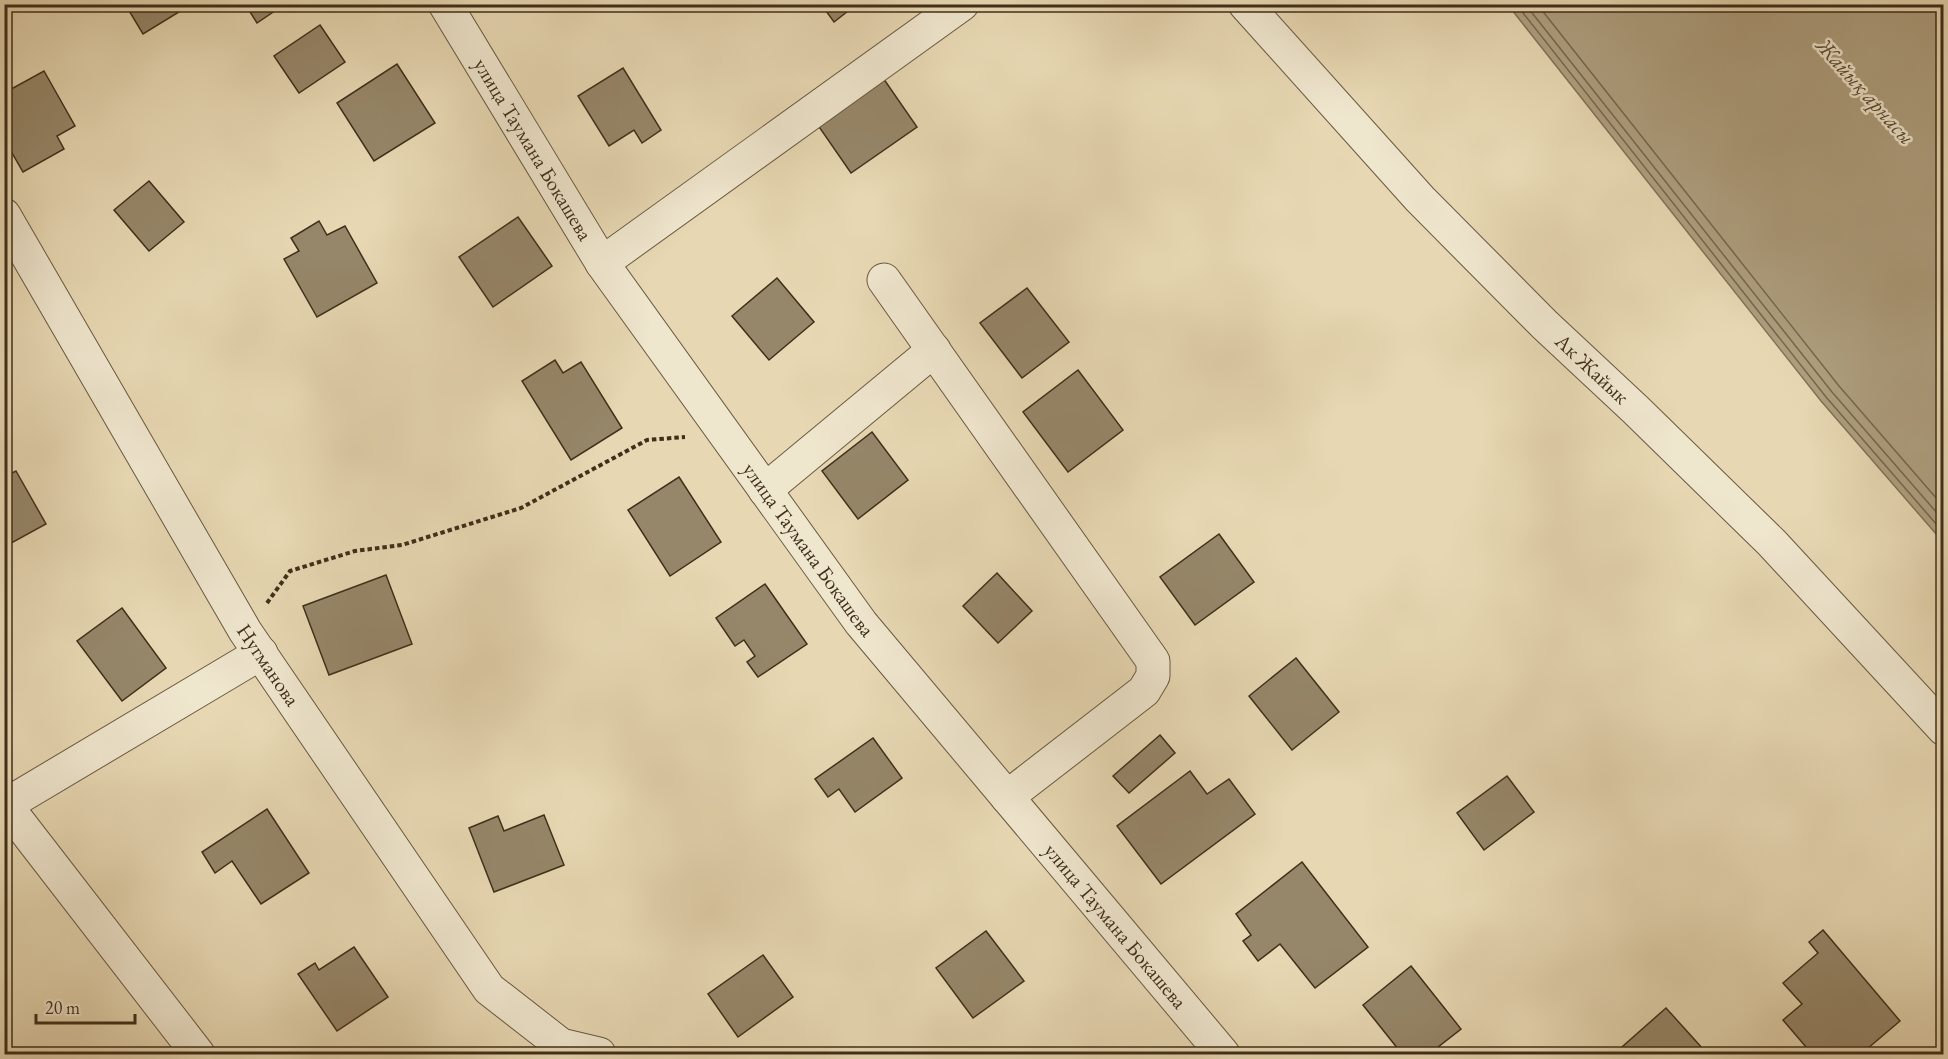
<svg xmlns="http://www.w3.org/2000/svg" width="1948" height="1059" font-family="'EB Garamond',serif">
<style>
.water{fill:#ae9f7f;stroke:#827257;stroke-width:1.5}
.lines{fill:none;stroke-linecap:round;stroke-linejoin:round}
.shore{stroke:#76674c;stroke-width:1.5}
.building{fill:#96876a;stroke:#3f2f1a;stroke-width:1.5}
.minor-casing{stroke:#695940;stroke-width:35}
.path{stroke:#3f2f1a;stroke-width:4;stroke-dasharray:4.5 3;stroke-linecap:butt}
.minor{stroke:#efe6ce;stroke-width:33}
.labels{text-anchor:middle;stroke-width:5;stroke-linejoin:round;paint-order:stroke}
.street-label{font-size:21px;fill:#3f2f1a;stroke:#efe6ce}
.water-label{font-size:22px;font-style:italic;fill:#5b4b33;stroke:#efe6ce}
</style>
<rect width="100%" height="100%" fill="#e7d8b3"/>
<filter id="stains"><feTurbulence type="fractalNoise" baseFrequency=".00333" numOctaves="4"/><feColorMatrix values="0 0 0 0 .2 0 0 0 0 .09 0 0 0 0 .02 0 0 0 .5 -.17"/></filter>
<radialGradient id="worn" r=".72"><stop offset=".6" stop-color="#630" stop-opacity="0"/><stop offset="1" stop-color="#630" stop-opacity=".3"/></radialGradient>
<path class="water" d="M1508,5H1943V542L1821,401Z"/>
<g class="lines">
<g class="shore">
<path d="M1516,4L1826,397L1944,533"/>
<path d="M1525,4L1832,392L1944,521"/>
<path d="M1537,4L1839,386L1944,507"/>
</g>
</g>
<g class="building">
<path d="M125,4H192L143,34Z"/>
<path d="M245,4H285L257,23Z"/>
<path d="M821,4H857L834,22Z"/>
<path d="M320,25L345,62L299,93L274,56Z"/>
<path d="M397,64L435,123L374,161L337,103Z"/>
<path d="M623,68L661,130L642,143L634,130L609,146L578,96Z"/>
<path d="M44,71L75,126L57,136L64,149L23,172L4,139V93Z"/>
<path d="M881,75L917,127L851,173L815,121Z"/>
<path d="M149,181L184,222L149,251L114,210Z"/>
<path d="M518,217L552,266L493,307L459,257Z"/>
<path d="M319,221L327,235L345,226L377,283L317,317L284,259L299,251L291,238Z"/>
<path d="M777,278L814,322L769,360L732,316Z"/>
<path d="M1027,288L1069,342L1022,378L980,323Z"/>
<path d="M555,360L563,373L581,362L622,428L571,460L522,381Z"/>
<path d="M1078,370L1123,430L1068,472L1023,412Z"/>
<path d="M872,432L908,480L858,519L822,471Z"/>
<path d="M16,471L46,524L4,547V477Z"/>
<path d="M679,477L721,542L670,576L628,510Z"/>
<path d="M1219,534L1254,582L1195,625L1160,577Z"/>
<path d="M997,573L1032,611L998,643L963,606Z"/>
<path d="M386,575L412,644L329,675L303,606Z"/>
<path d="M765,584L807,644L758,677L747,662L755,656L744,640L735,646L716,618Z"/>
<path d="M122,608L166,668L122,701L77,641Z"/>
<path d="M1296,658L1339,712L1292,750L1249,696Z"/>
<path d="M1160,735L1175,753L1129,793L1113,776Z"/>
<path d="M873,738L902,778L855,812L839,789L828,797L815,779Z"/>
<path d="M1190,771L1207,794L1229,779L1255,814L1161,884L1117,826Z"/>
<path d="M1507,776L1534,812L1484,850L1457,813Z"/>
<path d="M267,809L309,873L261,904L232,861L215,873L202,852Z"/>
<path d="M544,815L564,865L494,892L469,828L498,816L504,831Z"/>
<path d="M1302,862L1368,947L1315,988L1280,944L1258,961L1243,941L1251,935L1236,914Z"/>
<path d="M1823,930L1900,1021L1861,1054H1812L1783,1020L1802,1004L1783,983L1818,953L1809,942Z"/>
<path d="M986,931L1024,981L973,1018L936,968Z"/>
<path d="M354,947L388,997L337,1031L298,974L315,963L319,970Z"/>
<path d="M763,955L793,997L738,1037L708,994Z"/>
<path d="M1411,966L1461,1029L1429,1054H1402L1363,1005Z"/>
<path d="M1666,1008L1703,1049L1697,1054H1614Z"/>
</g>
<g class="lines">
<g class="minor-casing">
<g id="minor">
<path id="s1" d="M445,4L602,263L861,623L1223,1054"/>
<path id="s2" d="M1245,4L1420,199L1545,325L1636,410L1772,543L1944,729"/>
<path id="s3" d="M4,215L245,631L489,989L561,1045L599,1054"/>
<path d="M602,263L962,4"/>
<path d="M884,280L1153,661V676L1144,691L1007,797"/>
<path d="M765,490L934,350"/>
<path d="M4,803L198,1054"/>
<path d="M4,806L261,653"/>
</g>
</g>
<path class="path" d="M267,603L290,571L355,551L402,545L521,508L647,440L685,437"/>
<use href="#minor" class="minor"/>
</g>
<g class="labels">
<g class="street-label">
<text dy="7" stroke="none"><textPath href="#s1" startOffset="170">улица Таумана Бокашева</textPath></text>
<text dy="7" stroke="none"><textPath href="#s2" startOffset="504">Ак Жайык</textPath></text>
<text dy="7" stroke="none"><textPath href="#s1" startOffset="656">улица Таумана Бокашева</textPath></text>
<text dy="7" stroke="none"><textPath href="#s3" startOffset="522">Нугманова</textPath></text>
<text dy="7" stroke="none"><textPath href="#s1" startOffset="1142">улица Таумана Бокашева</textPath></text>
</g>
<g class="water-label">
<text transform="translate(1866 91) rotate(48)" y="8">Жайық арнасы</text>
</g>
</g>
<rect width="1948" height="1059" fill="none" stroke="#e7d8b3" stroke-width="24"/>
<rect x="6" y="6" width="1936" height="1047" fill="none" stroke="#3f2f1a" stroke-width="3"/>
<rect x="12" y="12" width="1924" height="1035" fill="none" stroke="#3f2f1a" stroke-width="1.5"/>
<path d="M36 1014v9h99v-9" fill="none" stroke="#3f2f1a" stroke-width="3"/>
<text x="45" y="1014" font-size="18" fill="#3f2f1a" stroke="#efe6ce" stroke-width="4.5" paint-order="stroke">20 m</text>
<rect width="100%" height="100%" filter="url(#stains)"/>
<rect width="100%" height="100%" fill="url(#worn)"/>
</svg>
